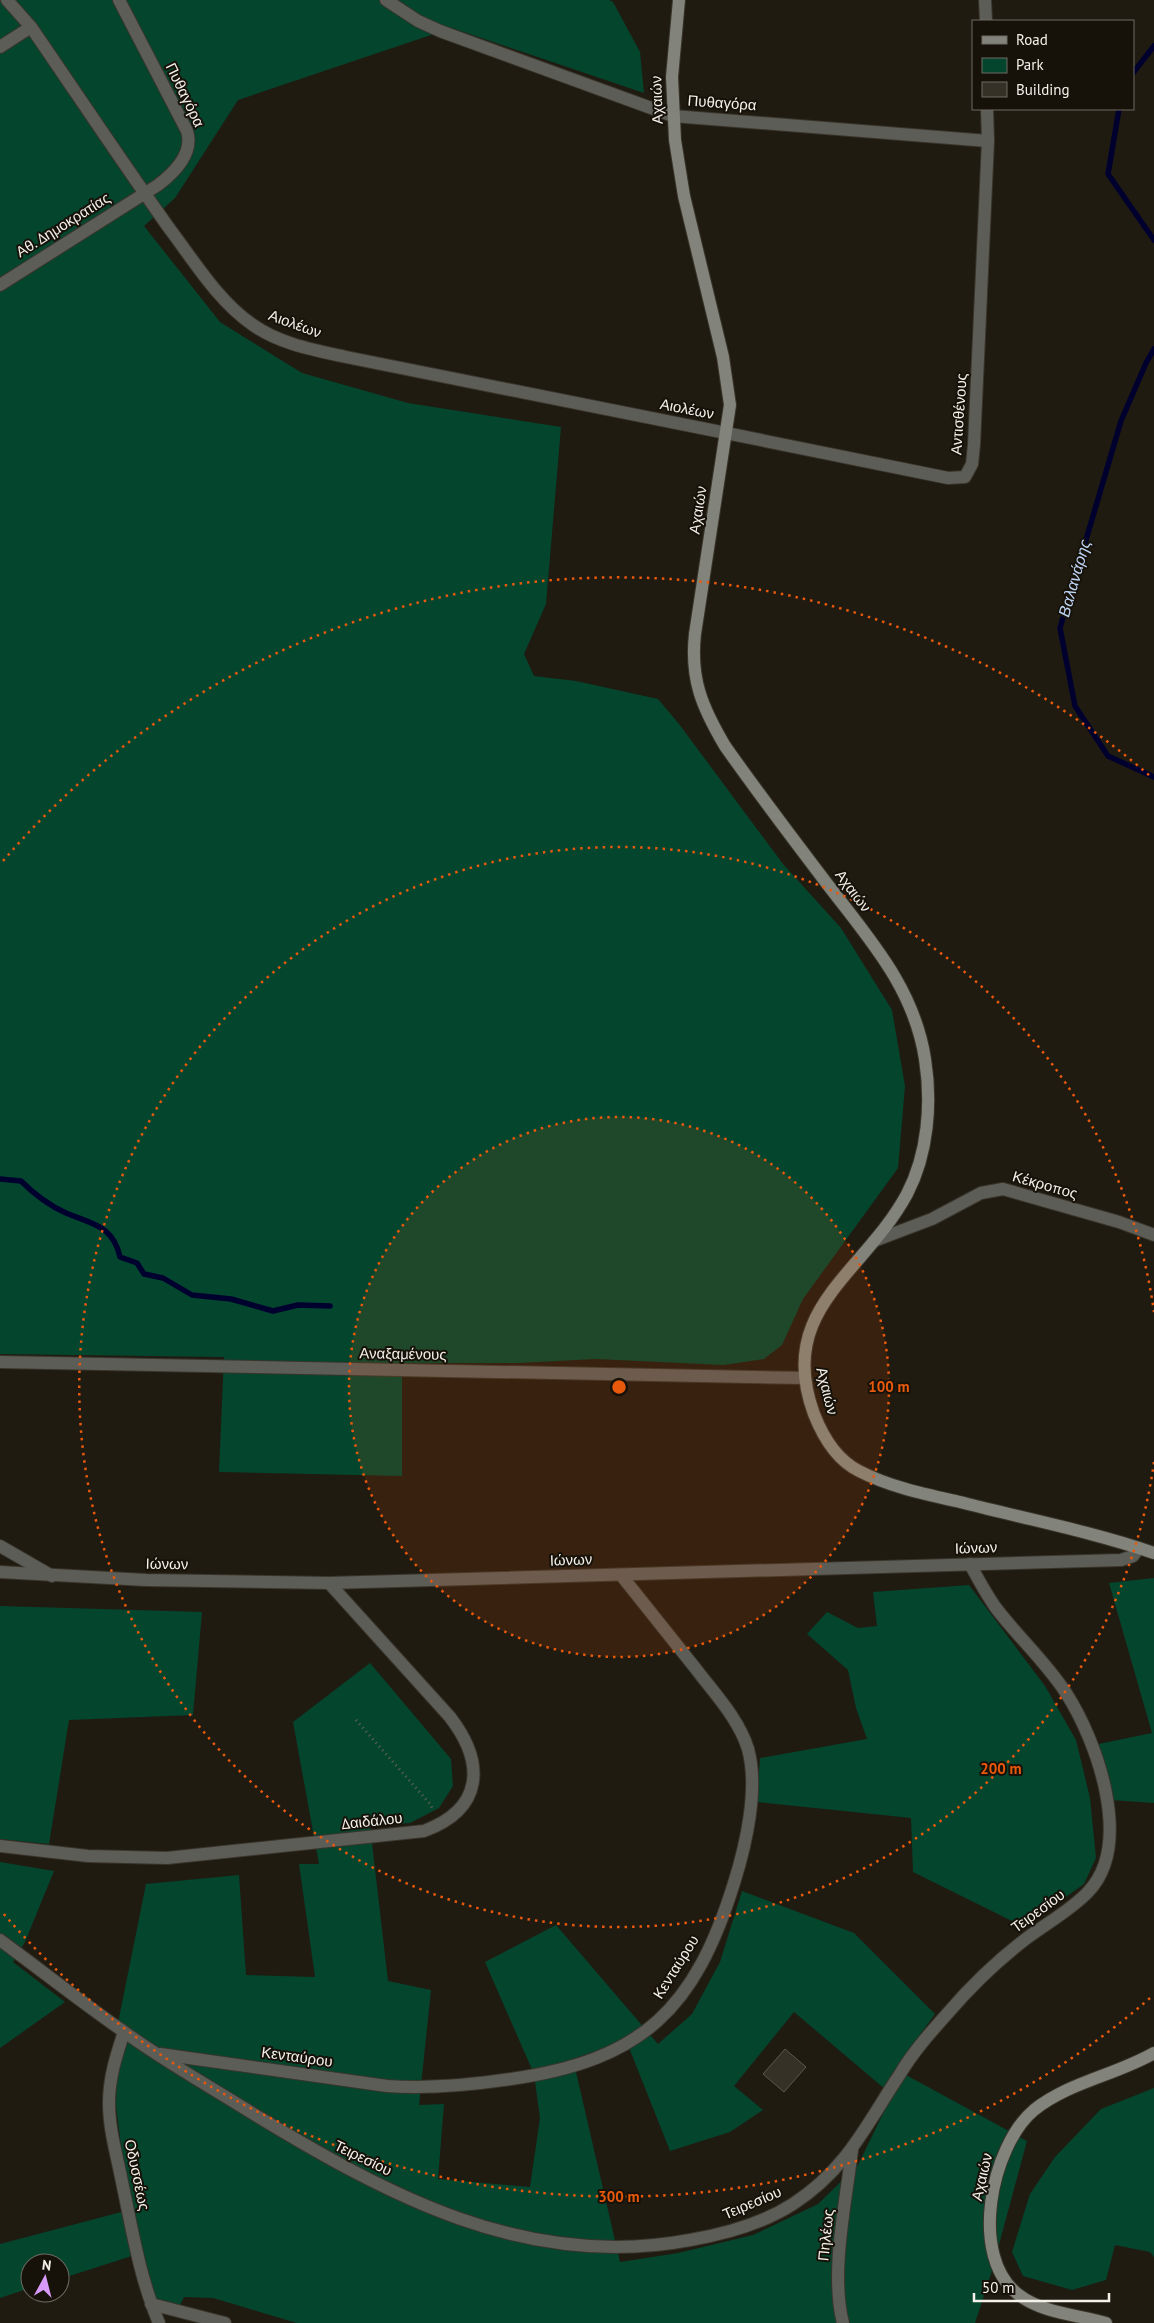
<svg xmlns="http://www.w3.org/2000/svg" width="1154" height="2323" font-family="'PT Sans',sans-serif">
<style>
.green{fill:#04452e;fill-rule:evenodd}
.lines{fill:none;stroke-linecap:round;stroke-linejoin:round}
.stream{stroke:#00002e;stroke-width:5.5}
.building{fill:#363126;stroke:#5c574b}
.minor-casing{stroke:#39352b;stroke-width:14}
.tertiary-casing{stroke:#39352b;stroke-width:14}
.secondary-casing{stroke:#39352b;stroke-width:14}
.path{stroke:#666259;stroke-width:3;stroke-dasharray:1 4;stroke-linecap:butt}
.minor{stroke:#5d5d58;stroke-width:12}
.tertiary{stroke:#5d5d58;stroke-width:12}
.secondary{stroke:#82837a;stroke-width:12}
.ring{fill:none;stroke:#e8590c;stroke-width:2.5;stroke-dasharray:2.5 5}
.labels{text-anchor:middle;stroke-width:4;stroke-linejoin:round;paint-order:stroke}
.street-label{font-size:15px;fill:#f4f1ea;stroke:#171209}
.water-label{font-size:16px;font-style:italic;fill:#bfd6f6;stroke:#171209}
.centre{fill:#e8590c;stroke:#171209;stroke-width:2.5}
.ring-label{font-size:15px;text-anchor:middle;font-weight:bold;fill:#e8590c;stroke:#171209;stroke-width:4;stroke-linejoin:round;paint-order:stroke}
</style>
<rect width="100%" height="100%" fill="#201b11"/>
<g class="green">
<path d="M0,0H609L613,2L640,52L644,93L452,28L238,100L175,198L144,226L220,322L302,373L408,403L561,427L546,604L524,654L534,676L576,681L658,699L679,724L783,864L841,928L892,1010L905,1086L898,1168L803,1299L782,1345L764,1359L724,1365L596,1359L519,1363H402V1476L219,1472L224,1357L0,1354Z"/>
<path d="M1154,1578V1803L1111,1800L1094,1745L1152,1733L1109,1583Z"/>
<path d="M969,1585L1045,1686L1076,1740L1090,1798L1096,1858L1084,1884L1024,1927L913,1872L911,1818L757,1802L760,1758L867,1739L856,1708L848,1670L807,1634L827,1612L858,1628L877,1626L873,1592Z"/>
<path d="M0,1606L202,1612L193,1715L69,1720L49,1844L0,1839Z"/>
<path d="M370,1663L451,1759L453,1786L439,1808L410,1823L370,1826L388,1981L431,1990L419,2105L444,2104L438,2179L530,2187L540,2118L534,2074L485,1962L556,1925L658,2044L692,2014L720,1962L742,1891L854,1933L935,2014L895,2069L1027,2141L991,2274L975,2323H297L213,2298L184,2297L179,2307L149,2299L138,2254L60,2279V2263H30V2288L0,2298V2244L129,2210L116,2105L119,2018L146,1884L239,1875L246,1975L315,1977L299,1864H319L293,1722ZM794,2012L892,2095L858,2165L818,2204L753,2235L678,2253L620,2262L573,2059L626,2040L670,2151L730,2132L763,2110L734,2086Z"/>
<path d="M0,1862L54,1871L25,1942L13,1962L65,2002L0,2048Z"/>
<path d="M1154,2088V2257L1150,2252L1115,2245L1106,2280L1072,2290L1023,2276L1012,2252L1030,2194L1055,2157L1101,2109Z"/>
</g>
<g class="lines">
<g class="stream">
<path d="M1133,73L1154,46"/>
<path d="M1119,109L1108,174L1154,240"/>
<path d="M1154,349L1146,363L1121,421L1060,628L1075,706L1108,756L1154,777"/>
<path d="M0,1179L21,1181C34,1194 48,1205 66,1213C92,1224 113,1225 120,1257L137,1263L144,1274L163,1278L192,1295L231,1299L273,1311L298,1305L330,1306"/>
</g>
</g>
<path class="building" d="M785,2049L806,2067L784,2092L763,2074Z"/>
<g class="lines">
<g class="minor-casing">
<g id="minor">
<path d="M386,0L418,21L440,31L673,116L988,141"/>
<path d="M985,0L986,21"/>
<path d="M0,47L31,27"/>
<path d="M0,285L158,185C175,172 194,153 187,131L119,0"/>
<path d="M726,433L948,478L965,477L972,464L974,445L988,141L987,109"/>
<path d="M874,1241L932,1219L981,1193L1003,1189L1119,1222L1154,1235"/>
<path d="M0,1362L805,1378"/>
<path d="M0,1546L52,1576"/>
<path d="M0,1846L88,1856L167,1858L424,1831C483,1809 486,1764 450,1717L329,1583"/>
<path d="M0,1940C41,1970 81,2002 123,2031C164,2061 209,2086 252,2113C387,2195 526,2271 690,2240C725,2234 762,2224 793,2204C847,2169 866,2125 900,2074C913,2052 930,2033 947,2014C971,1986 998,1960 1027,1938C1047,1923 1071,1910 1088,1892C1134,1844 1097,1741 1066,1693C1046,1662 1018,1637 996,1608C986,1594 978,1579 970,1564"/>
<path d="M124,2032C116,2056 109,2078 109,2103C109,2130 117,2156 122,2182C132,2229 140,2279 159,2323"/>
<path d="M160,2054L387,2086C429,2089 470,2085 511,2079C643,2060 695,2009 734,1883C746,1845 759,1788 748,1749C739,1719 714,1693 696,1669C671,1638 646,1606 621,1575"/>
<path d="M151,2304L225,2323"/>
<path d="M843,2323C830,2273 846,2202 852,2150"/>
</g>
</g>
<g class="tertiary-casing">
<g id="tertiary">
<path d="M7,0L31,27C77,94 122,162 169,228C194,261 218,301 253,325C280,344 314,350 346,357L726,433"/>
<path d="M0,1572L146,1580L329,1583L1121,1560L1133,1556L1139,1548"/>
</g>
</g>
<g class="secondary-casing">
<g id="secondary">
<path d="M679,0L672,77L675,140L684,196L723,357L730,405L695,634C690,679 702,707 725,746C758,793 793,839 828,885C870,940 914,988 925,1059C932,1103 928,1154 907,1194C864,1274 775,1309 814,1414C823,1437 837,1460 859,1471C892,1488 929,1495 964,1503C1027,1519 1093,1532 1154,1553"/>
<path d="M1106,2323C1079,2315 1042,2313 1019,2295C968,2258 991,2146 1034,2110C1069,2082 1116,2075 1154,2053"/>
</g>
</g>
<path class="path" d="M356,1720L431,1805L433,1811"/>
<use href="#minor" class="minor"/>
<use href="#tertiary" class="tertiary"/>
<use href="#secondary" class="secondary"/>
</g>
<circle cx="619" cy="1387" r="270" fill="#e8590c" fill-opacity=".12"/>
<g class="ring">
<circle cx="619" cy="1387" r="270"/>
<path d="M1154 1462A540 540 0 1 1 1154 1312"/>
<path d="M1150 1998A810 810 0 0 1 3 1913M3 861A810 810 0 0 1 1150 776"/>
</g>
<g class="labels">
<g class="street-label">
<text transform="translate(185 95) rotate(64)" y="5">Πυθαγόρα</text>
<text transform="translate(657 100) rotate(-92)" y="5">Αχαιών</text>
<text transform="translate(722 103) rotate(4)" y="5">Πυθαγόρα</text>
<text transform="translate(63 225) rotate(-32)" y="5">Αθ. Δημοκρατίας</text>
<text transform="translate(295 324) rotate(20)" y="5">Αιολέων</text>
<text transform="translate(687 409) rotate(11)" y="5">Αιολέων</text>
<text transform="translate(959 414) rotate(-86)" y="5">Αντισθένους</text>
<text transform="translate(698 510) rotate(-81)" y="5">Αχαιών</text>
<text transform="translate(853 891) rotate(53)" y="5">Αχαιών</text>
<text transform="translate(1045 1185) rotate(16)" y="5">Κέκροπος</text>
<text transform="translate(403 1354) rotate(1)" y="5">Αναξαμένους</text>
<text transform="translate(827 1391) rotate(76)" y="5">Αχαιών</text>
<text transform="translate(976 1548) rotate(-2)" y="5">Ιώνων</text>
<text transform="translate(571 1560) rotate(-2)" y="5">Ιώνων</text>
<text transform="translate(167 1564) rotate(1)" y="5">Ιώνων</text>
<text transform="translate(372 1821) rotate(-6)" y="5">Δαιδάλου</text>
<text transform="translate(1038 1911) rotate(-36)" y="5">Τειρεσίου</text>
<text transform="translate(676 1967) rotate(-58)" y="5">Κενταύρου</text>
<text transform="translate(297 2057) rotate(8)" y="5">Κενταύρου</text>
<text transform="translate(363 2158) rotate(26)" y="5">Τειρεσίου</text>
<text transform="translate(137 2175) rotate(78)" y="5">Οδυσσέως</text>
<text transform="translate(982 2177) rotate(-77)" y="5">Αχαιών</text>
<text transform="translate(752 2203) rotate(-23)" y="5">Τειρεσίου</text>
<text transform="translate(826 2235) rotate(-84)" y="5">Πηλέως</text>
</g>
<g class="water-label">
<text transform="translate(1074 578) rotate(-74)" y="6">Βαλανάρης</text>
</g>
</g>
<circle cx="619" cy="1387" r="8" class="centre"/>
<g class="ring-label">
<text x="889" y="1392">100 m</text>
<text x="1001" y="1774">200 m</text>
<text x="619" y="2202">300 m</text>
</g>
<rect x="972" y="20" width="162" height="90" fill="#171209" stroke="#6f6b63"/>
<rect x="982" y="36" width="25" height="8" fill="#82837a" stroke="#6f6b63"/>
<text x="1016" y="45" font-size="15" fill="#f4f1ea">Road</text>
<rect x="982" y="58" width="25" height="15" fill="#04452e" stroke="#6f6b63"/>
<text x="1016" y="70" font-size="15" fill="#f4f1ea">Park</text>
<rect x="982" y="82" width="25" height="15" fill="#363126" stroke="#6f6b63"/>
<text x="1016" y="95" font-size="15" fill="#f4f1ea">Building</text>
<g transform="translate(45 2278) rotate(7)"><circle r="24" fill="#171209" stroke="#6f6b63"/>
<path d="M0-4L9 19L0 12L-9 19Z" fill="#d89af8"/>
<text y="-8" font-size="14" font-weight="bold" text-anchor="middle" fill="#f4f1ea">N</text>
</g>
<path d="M974 2293v8h135v-8" fill="none" stroke="#f4f1ea" stroke-width="2.5"/>
<text x="982" y="2293" font-size="15" fill="#f4f1ea" stroke="#171209" stroke-width="4" paint-order="stroke">50 m</text>
</svg>
